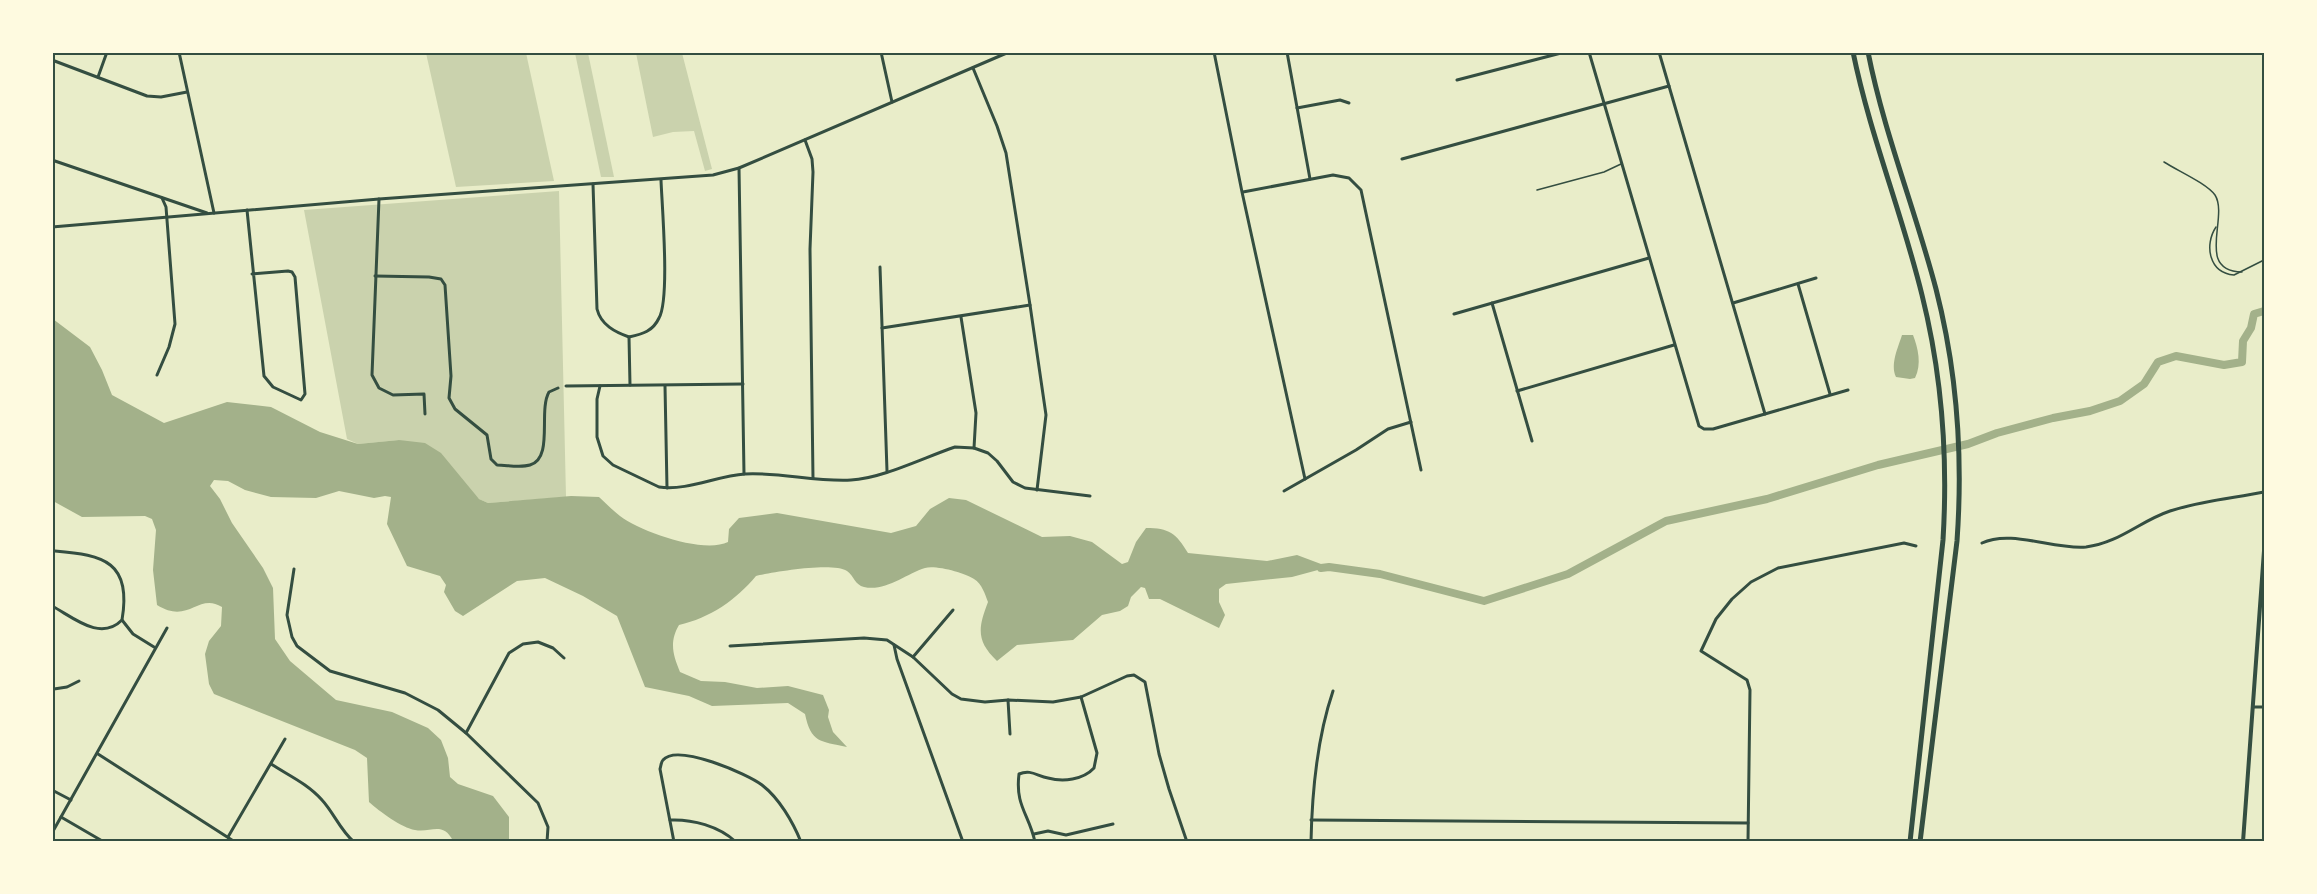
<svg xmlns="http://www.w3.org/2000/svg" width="2317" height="894" font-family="Inter,sans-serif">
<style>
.green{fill:#cad2ad}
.water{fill:#a3b18a}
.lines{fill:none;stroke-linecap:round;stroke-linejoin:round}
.river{stroke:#a3b18a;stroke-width:8}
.service{stroke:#344e41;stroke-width:1.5}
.minor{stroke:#344e41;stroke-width:3}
.tertiary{stroke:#344e41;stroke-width:3}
.secondary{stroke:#344e41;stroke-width:4}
.motorway{stroke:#344e41;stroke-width:5}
.neatline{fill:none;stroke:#344e41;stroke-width:2}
</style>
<rect width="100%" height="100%" fill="#e9edc9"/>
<g class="green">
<path d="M426,53H526L554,181L456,187Z"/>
<path d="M575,53H588L614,177H601Z"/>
<path d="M636,53H682L712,169L705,171L694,131L673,132L653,137Z"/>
<path d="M559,191L566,497L488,503L479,499L399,440L358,444L347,439L304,210Z"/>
</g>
<g class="water">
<path d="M53,319L90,347L102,370L112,395L164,423L227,402L271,407L320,432L358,444L399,440L425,443L441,453L479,499L488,503L571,496L599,497C606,503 612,510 620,516C641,532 704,554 728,542L729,529L739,518L777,513L891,533L916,526L930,509L949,498L966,500L1042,537L1070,536L1092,542L1122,564L1128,562L1136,542L1146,528C1169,528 1176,533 1188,553L1267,561L1297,555L1329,567L1292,577L1226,584L1219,589V602L1225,615L1219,628L1160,599H1149L1145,588L1141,587L1131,597L1128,606L1120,611L1102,615L1073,640L1017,645L997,661C976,641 978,628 988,602C985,594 982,584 974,579C965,573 936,565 925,568C906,574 885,592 864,587C855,585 854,576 847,571C832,562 774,572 756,576C736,600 710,618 679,625C669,642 673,655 680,672L701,681L725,682L757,688L788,686L823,695L829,710L828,717L833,732L847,747C820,741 811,743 805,714L788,703L712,706L689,696L645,687L617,616L583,596L545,578L517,581L463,616L455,611L444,592L446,585L440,576L407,566L387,524L391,497L385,496L374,498L339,491L316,498L271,497L245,490L228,481L214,480L210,486L220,499L232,523L263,568L273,588L275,639L290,661L336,700L392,712L428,728L441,740L448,758L450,777L458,784L493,796L509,817V839L506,841H453C443,821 431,833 415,830C402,828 379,811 369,802L367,758L355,750L214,694L209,684L205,654L209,641L221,626L222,607C198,592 189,625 157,605L153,570L156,530L152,519L145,516L82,517L53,501Z"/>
<path d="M1902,335H1913C1918,348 1922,364 1915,378L1910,379L1896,377C1890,364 1898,348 1902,335Z"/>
</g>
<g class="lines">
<path class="river" d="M1321,568L1329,567L1380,574L1484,601L1568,574L1666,521L1767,499L1878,465L1968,444L1997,433L2053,418L2090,411L2120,401L2144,384L2158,362L2176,356L2224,365L2242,362L2243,341L2251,328L2254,314L2264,311"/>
<g class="service">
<path d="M2164,162C2178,171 2206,183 2215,195C2229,217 2195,271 2242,272"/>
<path d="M1537,190L1604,172L1621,164"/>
<path d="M2216,227C2204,245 2209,273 2234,275L2264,260"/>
</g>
<g class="minor">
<path d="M179,52L214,213"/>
<path d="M881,52L892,102"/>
<path d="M1214,52L1242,192L1305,479"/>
<path d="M1287,52L1310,179"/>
<path d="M1589,52L1699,426L1704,429H1713L1848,390"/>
<path d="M1659,52L1765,414"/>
<path d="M52,60L147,96L161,97L187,92"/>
<path d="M973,68L997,126L1006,153L1030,305L1046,415L1037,490"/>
<path d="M98,77L107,52"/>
<path d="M1457,80L1565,52"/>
<path d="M1297,108L1340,100L1349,103"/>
<path d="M805,140L812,159L813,172L810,249L813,478"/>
<path d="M1402,159L1669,86"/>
<path d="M52,160L207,213"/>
<path d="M739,168L744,474"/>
<path d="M593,184L597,309C601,325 615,332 629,337C643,334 653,331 659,318C670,299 662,207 661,180"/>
<path d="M1243,192L1333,175L1349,178L1361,190L1421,470"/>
<path d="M379,199L372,375L379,388L393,395L424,394L425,414"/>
<path d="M247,210L264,376L273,387L301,400L305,394L295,277L292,272L288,271L252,274"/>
<path d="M880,267L887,471"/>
<path d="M375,276L429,277L441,279L445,285L451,376L449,398L455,409L487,435L491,459L497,465C507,465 520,468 530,465C554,458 538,411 549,392L558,388"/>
<path d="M1798,284L1830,394"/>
<path d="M1492,303L1532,441"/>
<path d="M1733,303L1816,278"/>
<path d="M1454,314L1649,258"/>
<path d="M961,317L976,413L974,448"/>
<path d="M882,328L1030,305"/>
<path d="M629,337L630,385"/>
<path d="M157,375L169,347L175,324L166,207L162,198"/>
<path d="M566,386L743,384"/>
<path d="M600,386L597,399V437L603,456L613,465L659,487C688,491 716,476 745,474C780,472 815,482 851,480C881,479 925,457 955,447L974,448L988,453L997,461L1013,482L1025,488L1090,496"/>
<path d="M665,386L667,488"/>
<path d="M1517,391L1674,345"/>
<path d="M1284,491L1356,450L1388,429L1411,422"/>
<path d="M1982,543C2011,529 2054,550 2086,547C2119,543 2140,521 2170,511C2200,501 2234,498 2264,492"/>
<path d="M55,551C104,555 132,562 122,620L133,634L154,647"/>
<path d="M294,569L287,615L292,637L297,646L330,671L405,693L438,710L466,733L538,803L548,827L547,842"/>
<path d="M52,606C73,617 100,642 122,620"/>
<path d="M894,645L897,659L963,842"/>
<path d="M730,646L864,638L887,640L913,657L952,694L961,699L985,702L1008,700L1053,702L1081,697L1127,676L1134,675L1145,682L1159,754L1169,789L1187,842"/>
<path d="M913,657L953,610"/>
<path d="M52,679V695"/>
<path d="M54,689L67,687L79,681"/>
<path d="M1008,700L1010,734"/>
<path d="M2253,707H2264"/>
<path d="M466,733L509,653L523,644L538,642L553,648L564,658"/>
<path d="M98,754L235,842"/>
<path d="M271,764C288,775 308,784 322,800C334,813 340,830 354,842"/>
<path d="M52,790L71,800"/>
<path d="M61,817L104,842"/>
<path d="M670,820C692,819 719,826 736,842"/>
<path d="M1311,820L1748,823"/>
<path d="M52,833L167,628"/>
<path d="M1034,834L1048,831L1066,835L1113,824"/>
<path d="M228,837L285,739"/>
<path d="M674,842L660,769C661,766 661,762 663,760C677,743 748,774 762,785C779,798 793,822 801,842"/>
<path d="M1035,842C1029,814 1015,806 1019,774C1031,769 1037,776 1048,778C1063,782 1083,780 1094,768L1097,753L1081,697"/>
<path d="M1311,842C1312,791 1317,738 1333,691"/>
<path d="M1748,842L1750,690L1747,680L1701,651L1716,619L1732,599L1751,582L1778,568L1904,543L1916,546"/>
</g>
<path class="tertiary" d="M52,227L379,199L713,175L739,168L1009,52"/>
<path class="secondary" d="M2243,842L2264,551"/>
<g class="motorway">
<path d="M1853,52C1870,135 1902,213 1922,295C1942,375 1948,458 1943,540L1910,842"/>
<path d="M1868,52C1884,133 1915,209 1936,289C1957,371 1963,457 1957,541L1920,842"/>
</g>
</g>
<rect width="2317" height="894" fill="none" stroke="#fefae0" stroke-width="108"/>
<rect x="54" y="54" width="2209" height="786" class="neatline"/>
</svg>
